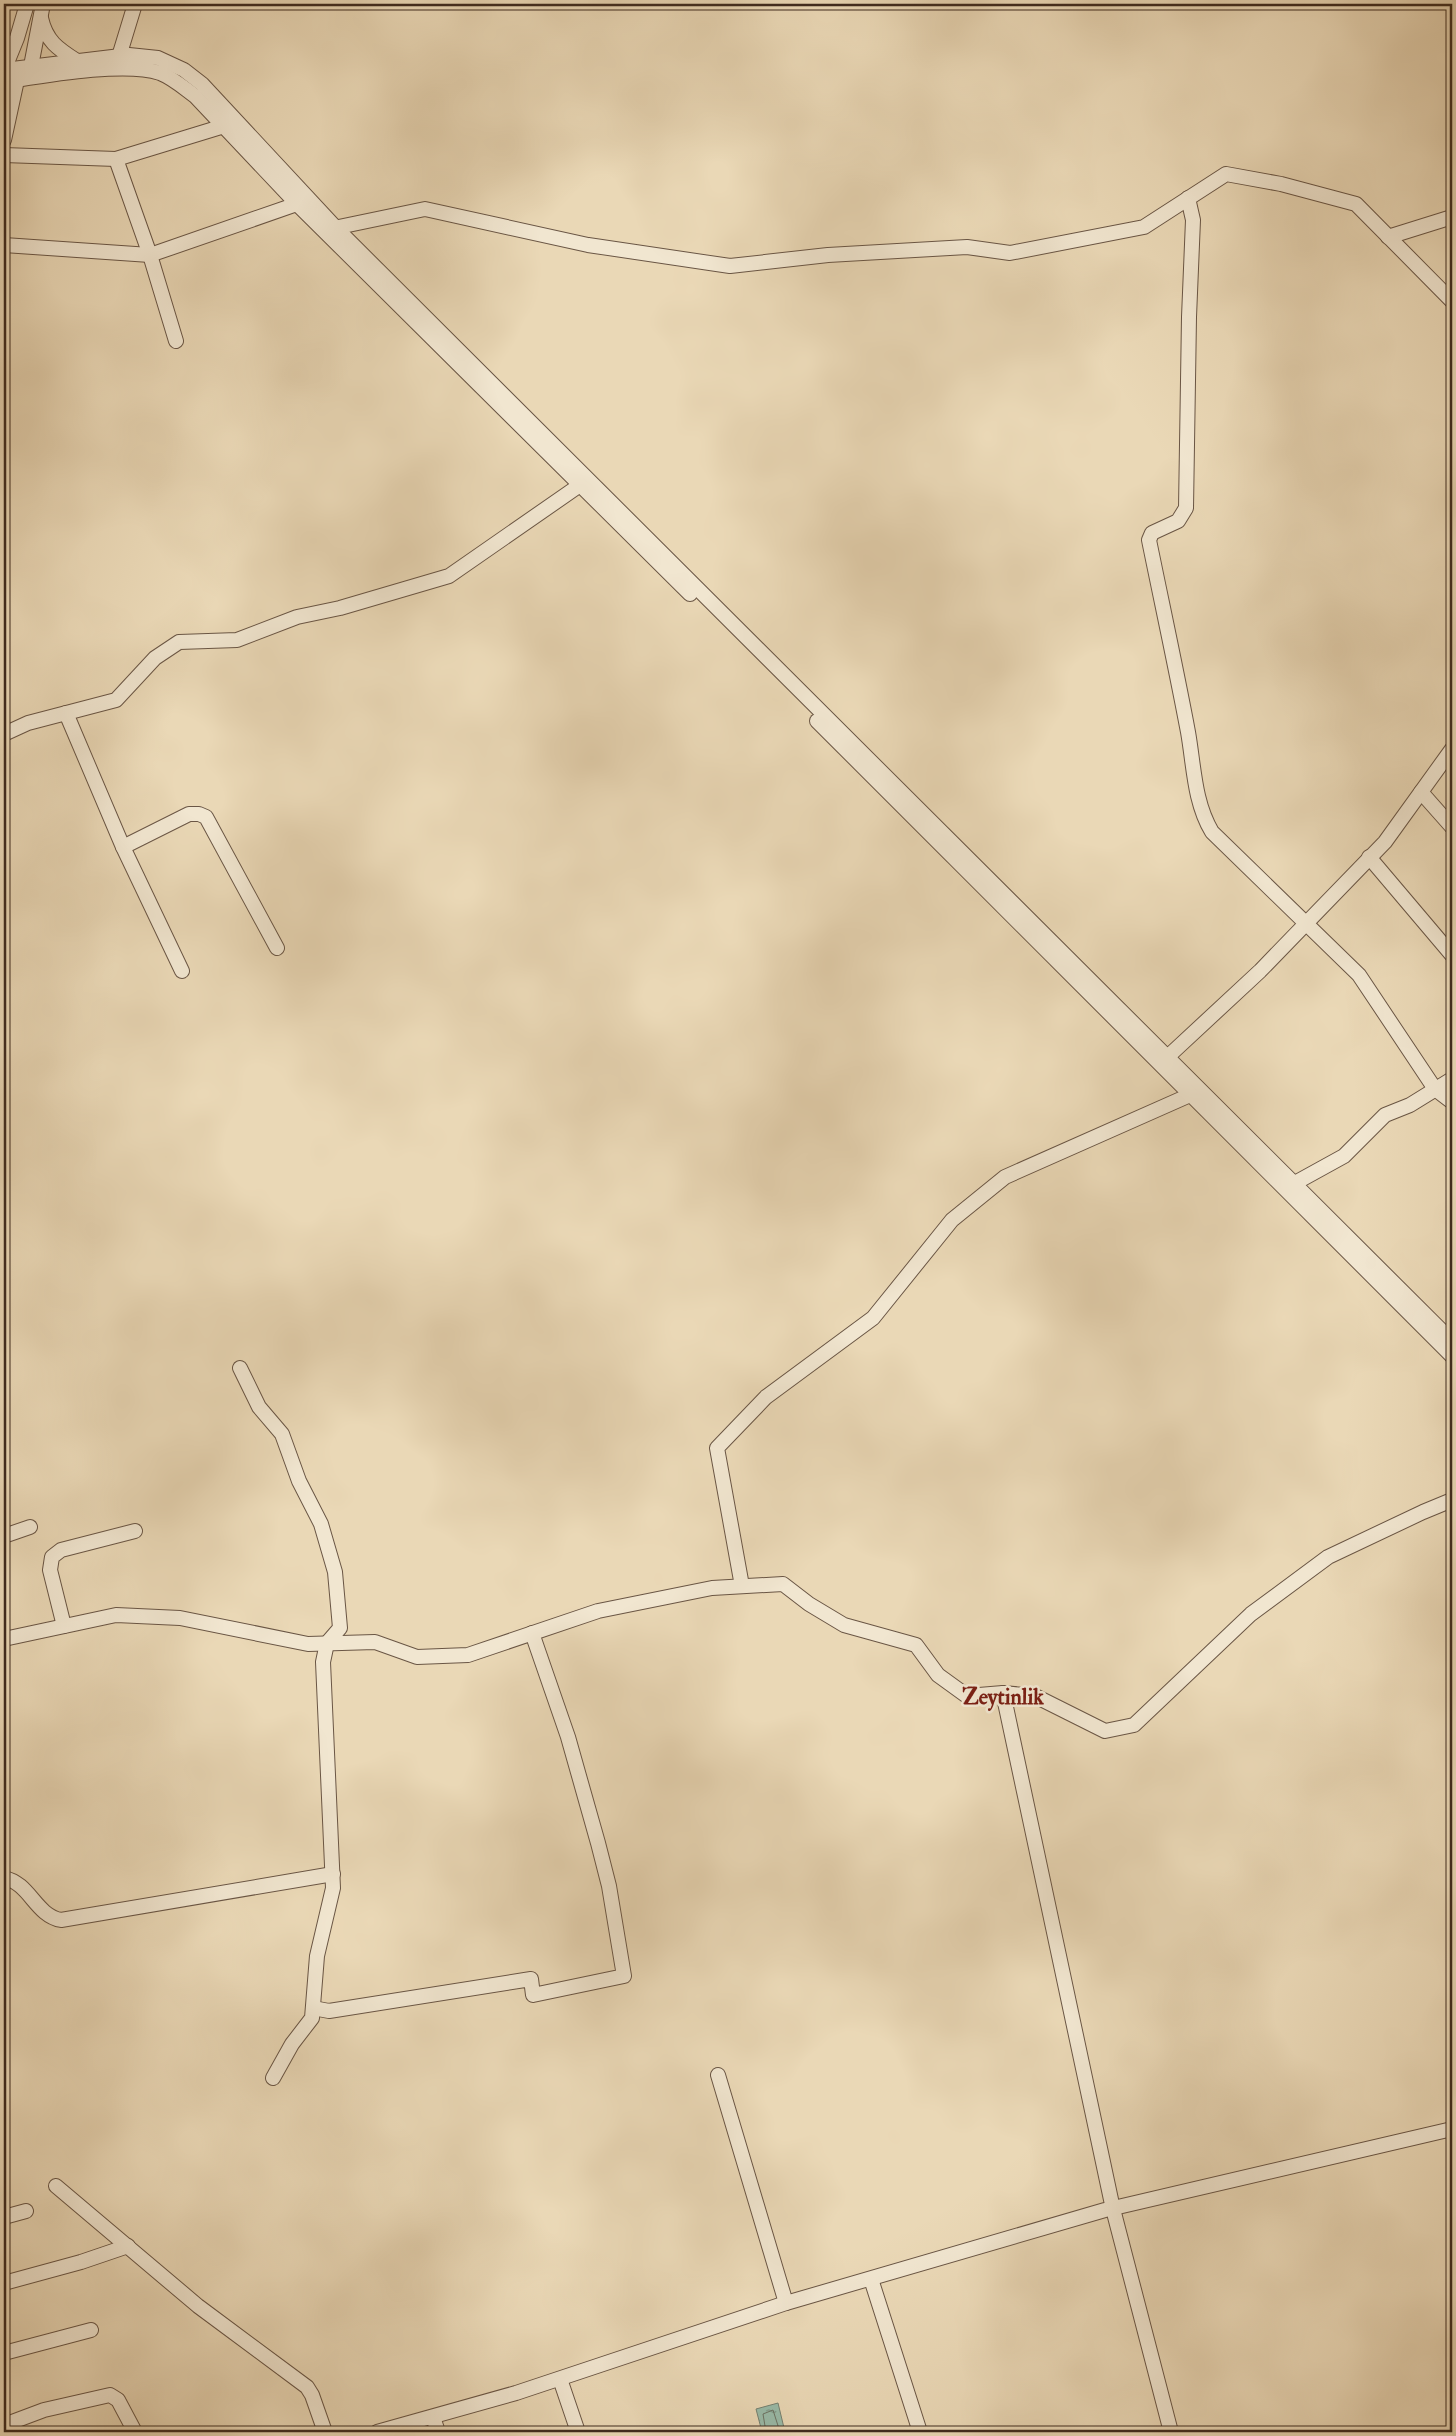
<svg xmlns="http://www.w3.org/2000/svg" width="1456" height="2436" font-family="'IM FELL Double Pica',serif">
<style>
.water{fill:url(#water-ripples);stroke:#758172}
.lines{fill:none;stroke-linecap:round;stroke-linejoin:round}
.shore{stroke:#6c7364;stroke-width:1}
.minor-casing{stroke:#6a5645;stroke-width:16}
.minor{stroke:#f1e6d0;stroke-width:14}
.labels{text-anchor:middle;stroke-width:5;stroke-linejoin:round;paint-order:stroke}
.district-label{font-size:22px;font-weight:bold;fill:#7a1f14;stroke:#f1e6d0}
</style>
<defs>
<pattern id="water-ripples" width="26" height="14" patternUnits="userSpaceOnUse" patternTransform="scale(1.25)"><rect width="26" height="14" fill="#99bba9"/><path d="M2 4q2-2 4 0t4 0M15 11q2-2 4 0t4 0" fill="none" stroke="#7e9889"/></pattern>
</defs>
<rect width="100%" height="100%" fill="#ead8b6"/>
<filter id="stains"><feTurbulence type="fractalNoise" baseFrequency=".004" numOctaves="4"/><feColorMatrix values="0 0 0 0 .2 0 0 0 0 .09 0 0 0 0 .02 0 0 0 .5 -.17"/></filter>
<radialGradient id="worn" r=".72"><stop offset=".6" stop-color="#630" stop-opacity="0"/><stop offset="1" stop-color="#630" stop-opacity=".3"/></radialGradient>
<path class="water" d="M778,2403L785,2432H762L756,2409Z"/>
<g class="lines">
<path class="shore" d="M766,2432L763,2414L773,2410L780,2432"/>
<g class="minor-casing">
<g id="minor">
<path d="M41,18C46,41 58,49 77,61"/>
<path d="M117,63L135,4"/>
<path d="M4,70L129,55L158,58L184,70L202,84L336,228L1452,1341"/>
<path d="M31,75V66L43,4"/>
<path d="M5,77L4,70L17,38L27,4"/>
<path d="M4,82C43,76 124,61 160,73C173,78 184,88 195,96L297,204L690,594"/>
<path d="M4,140L17,80"/>
<path d="M4,155L116,159"/>
<path d="M1188,198L1193,220L1189,317L1186,508L1178,521L1152,533L1149,540C1162,604 1176,668 1188,732C1194,766 1194,802 1212,832L1359,975L1435,1089L1452,1102"/>
<path d="M329,229L425,209L588,245L730,266L828,255L967,247L1010,253L1144,227L1226,174L1281,184L1356,204L1452,301"/>
<path d="M1388,237L1452,217"/>
<path d="M4,245L150,255L297,204"/>
<path d="M176,341L150,255L116,159L224,126"/>
<path d="M66,713L123,847L182,971"/>
<path d="M817,721L1452,1356"/>
<path d="M4,734L28,723L116,700L155,658L179,642L237,640L297,617L340,608L449,576L580,485"/>
<path d="M1421,792L1452,827"/>
<path d="M123,847L189,814H199L206,817L277,948"/>
<path d="M1369,857L1452,955"/>
<path d="M1161,1063L1260,971L1385,842L1452,749"/>
<path d="M1295,1183L1344,1156L1385,1115L1410,1105L1452,1079"/>
<path d="M240,1368L259,1407L282,1434L299,1481L321,1524L335,1572L340,1628L327,1643L323,1662L333,1888L317,1956L312,2018L292,2044L273,2078"/>
<path d="M4,1536L30,1527"/>
<path d="M742,1586L717,1448L766,1397L873,1318L952,1220L1005,1177L1190,1095"/>
<path d="M64,1626L50,1570L52,1557L61,1550L135,1531"/>
<path d="M4,1639L116,1615L180,1618L308,1644L375,1642L417,1657L468,1655L598,1611L712,1588L783,1584L809,1604L844,1625L916,1645L938,1675L967,1696L1003,1693L1035,1696L1105,1731L1134,1725L1251,1614L1328,1557L1423,1512L1452,1500"/>
<path d="M1003,1693L1113,2209L1171,2432"/>
<path d="M4,1878C30,1883 35,1915 61,1920L333,1874"/>
<path d="M313,2008L329,2011L531,1979L533,1995L624,1976L609,1886L598,1843L568,1737L532,1633"/>
<path d="M718,2075L786,2303"/>
<path d="M56,2186L198,2306L307,2387L312,2395L325,2432"/>
<path d="M4,2217L26,2211"/>
<path d="M871,2279L920,2432"/>
<path d="M4,2283L81,2262L128,2246"/>
<path d="M4,2353L91,2330"/>
<path d="M560,2379L578,2432"/>
<path d="M433,2417L438,2432"/>
<path d="M4,2425L44,2410L110,2395L118,2400L135,2432"/>
<path d="M377,2432L516,2393L786,2303L1105,2210L1452,2129"/>
</g>
</g>
<use href="#minor" class="minor"/>
</g>
<g class="labels">
<g class="district-label">
<text x="1003" y="1704">Zeytinlik</text>
</g>
</g>
<rect width="1456" height="2436" fill="none" stroke="#ead8b6" stroke-width="20"/>
<rect x="5" y="5" width="1446" height="2426" fill="none" stroke="#3f2b1f" stroke-width="2.5"/>
<rect x="10" y="10" width="1436" height="2416" fill="none" stroke="#3f2b1f"/>
<rect width="100%" height="100%" filter="url(#stains)"/>
<rect width="100%" height="100%" fill="url(#worn)"/>
</svg>
